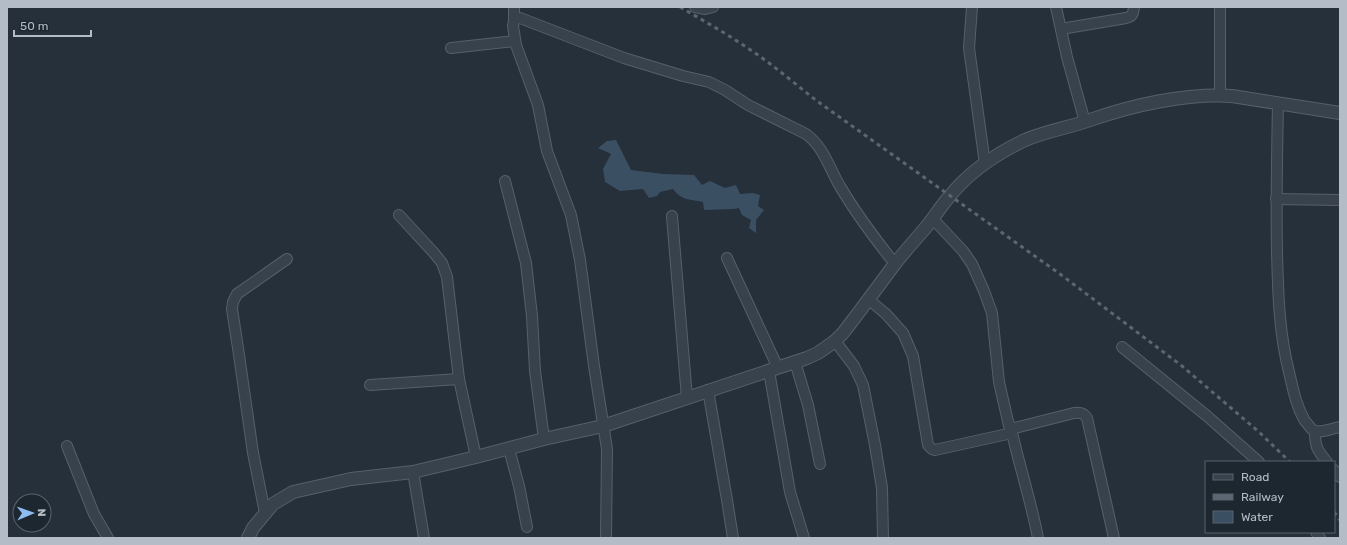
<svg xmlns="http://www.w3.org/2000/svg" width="1347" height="545" font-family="Rubik,sans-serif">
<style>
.water{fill:#3b4f63}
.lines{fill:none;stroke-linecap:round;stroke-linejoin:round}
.minor-casing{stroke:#566069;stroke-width:12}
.tertiary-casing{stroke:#566069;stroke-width:14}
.minor{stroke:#38424c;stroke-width:10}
.tertiary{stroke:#38424c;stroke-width:12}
.rail{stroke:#5a6672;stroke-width:3;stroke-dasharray:4 4;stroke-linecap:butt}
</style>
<rect width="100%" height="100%" fill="#25303b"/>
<path class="water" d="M616,140L631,170L663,174L694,175L702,185L710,181L725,188L736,185L740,194L753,193L760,195L758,206L764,210L756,220V233L749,228L751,220L742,215L739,208L734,209L704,210L703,202C690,199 682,201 673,189L660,192L657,196L649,198L643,189L620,191L605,182L603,169L611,154L598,148L607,141Z"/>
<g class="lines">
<g class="minor-casing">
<g id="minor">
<path d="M695,7L705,9L713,7"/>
<path d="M972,7L969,48L985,164"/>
<path d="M1056,7L1067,57L1085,122"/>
<path d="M514,21V7"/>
<path d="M1061,29L1126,18C1133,16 1133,14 1134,7"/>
<path d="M451,48L515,41"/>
<path d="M1220,95V7"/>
<path d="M1278,103C1277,152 1276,202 1277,252C1278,292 1279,333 1289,372C1293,389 1296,406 1305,421C1308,424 1310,428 1313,430C1320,434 1333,428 1340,427"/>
<path d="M505,181L526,263L532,316L535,371L544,439"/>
<path d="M1276,199L1340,200"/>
<path d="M399,215L434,253L442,263L447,277L459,379L476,457"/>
<path d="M672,216L687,398"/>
<path d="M933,219L963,251L972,264L984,291L992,313L999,382L1009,426L1015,428L1074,413C1080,412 1084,413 1087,418L1114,538"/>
<path d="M727,258L778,368"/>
<path d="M868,299L886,314L903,333L913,356L928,445L932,449L935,450L1012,433"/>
<path d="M835,341L854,366L863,385L875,445L882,488L883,538"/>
<path d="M1122,347L1207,416L1259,462"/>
<path d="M795,362L808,405L820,464"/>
<path d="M769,371L790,492L804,538"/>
<path d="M370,385L459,379"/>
<path d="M708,390L727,500L733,538"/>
<path d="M1011,428C1019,465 1031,501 1038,538"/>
<path d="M1315,431C1315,447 1317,450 1327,462"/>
<path d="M67,446L94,514L108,538"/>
<path d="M509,449L519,486L527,527"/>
<path d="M1334,470L1340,477"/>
<path d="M413,472L424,538"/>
<path d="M265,513L253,453L238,348L232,309L233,302L237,294L287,259"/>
<path d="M1316,532L1320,538"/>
<path d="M606,538L607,449L594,366L580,260L571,215L547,151L538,105L516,45L513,26L514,21L516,18H520L624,58L683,76L709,82L725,90L748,105L806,134C824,147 830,170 841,188C857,215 876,240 895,264"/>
</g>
</g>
<g class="tertiary-casing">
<path id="tertiary" d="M248,538L253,528L273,504L293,492L351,479L413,472L476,457L544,439L603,426L807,358L818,353L835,341L843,333C860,311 877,288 894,265C904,252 916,239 927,226C935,216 941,206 949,197C968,173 996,154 1023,141C1045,131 1068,128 1090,120C1133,105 1186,93 1232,96L1340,113"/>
</g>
<use href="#minor" class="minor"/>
<use href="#tertiary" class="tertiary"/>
<g class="rail">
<path d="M680,7C702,20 724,32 746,47C771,63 794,83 817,101L1060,274L1182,366L1259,432L1290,462"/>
<path d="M1334,512L1340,520"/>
</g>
</g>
<rect width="1347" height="545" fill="none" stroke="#b4bdc7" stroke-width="16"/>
<rect x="1205" y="461" width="130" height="72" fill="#1d2730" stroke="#59636c"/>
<rect x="1213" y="474" width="20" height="6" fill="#38424c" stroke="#59636c"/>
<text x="1241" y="481" font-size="12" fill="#b4bdc7">Road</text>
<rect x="1213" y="494" width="20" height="6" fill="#5a6672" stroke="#59636c"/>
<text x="1241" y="501" font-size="12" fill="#b4bdc7">Railway</text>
<rect x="1213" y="511" width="20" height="12" fill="#3b4f63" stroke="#59636c"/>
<text x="1241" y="521" font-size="12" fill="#b4bdc7">Water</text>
<g transform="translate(32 513) rotate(88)"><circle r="19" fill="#1d2730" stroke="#59636c"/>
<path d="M0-3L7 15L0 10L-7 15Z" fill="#8ebcf2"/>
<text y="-6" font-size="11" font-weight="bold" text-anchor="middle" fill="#b4bdc7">N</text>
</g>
<path d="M14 30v6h77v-6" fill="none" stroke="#b4bdc7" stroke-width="2"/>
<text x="20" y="30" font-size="12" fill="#b4bdc7" stroke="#1d2730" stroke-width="3" paint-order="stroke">50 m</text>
</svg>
